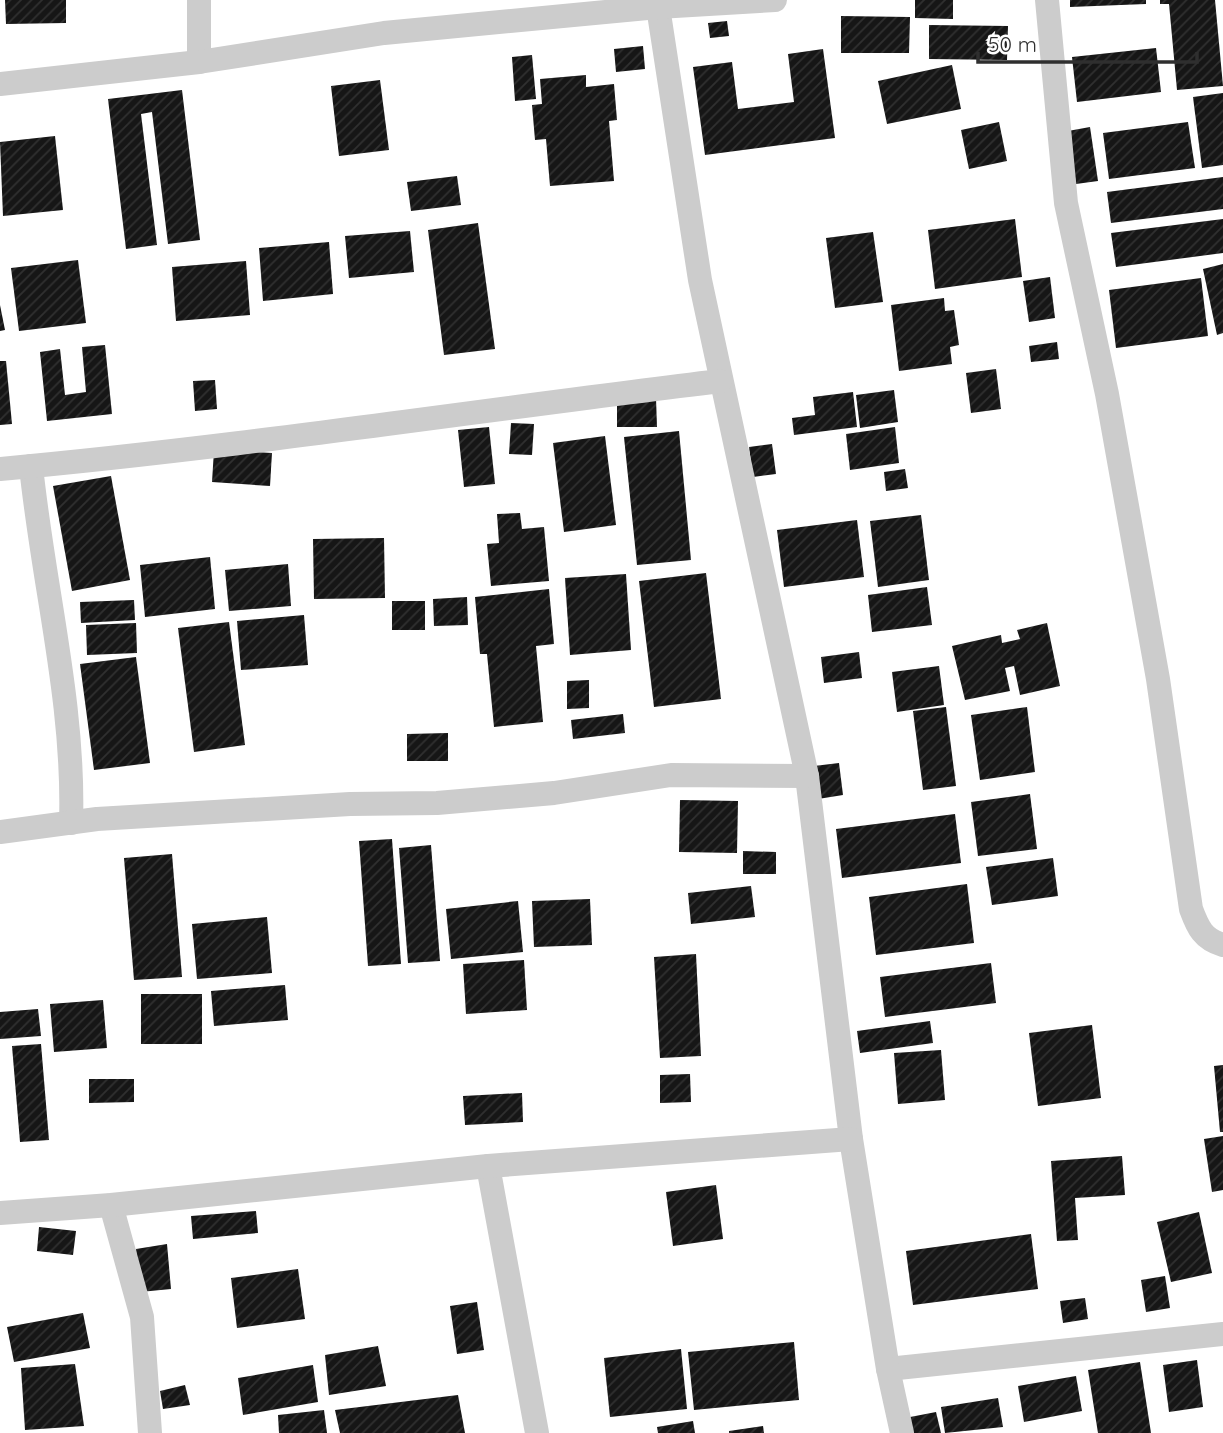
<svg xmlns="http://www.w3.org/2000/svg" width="1223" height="1433" font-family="Quicksand,sans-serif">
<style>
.building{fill:url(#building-hatch)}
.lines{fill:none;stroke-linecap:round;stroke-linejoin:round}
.street{stroke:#ccc;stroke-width:24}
</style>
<defs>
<pattern id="building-hatch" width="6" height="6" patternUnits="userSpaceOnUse" patternTransform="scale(1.75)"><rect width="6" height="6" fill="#161616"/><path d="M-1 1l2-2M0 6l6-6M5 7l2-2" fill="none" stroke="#303030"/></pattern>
</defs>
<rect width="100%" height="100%" fill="#fff"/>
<g class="building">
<path d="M5,0H66V23L6,24Z"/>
<path d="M915,0H953V19L915,18Z"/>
<path d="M1070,0H1146V4L1070,7Z"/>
<path d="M1160,0H1215L1223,86L1177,90L1169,4H1160Z"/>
<path d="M841,16L910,17L909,53H841Z"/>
<path d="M727,21L729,36L710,38L708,23Z"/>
<path d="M929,25L1008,26L1007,60L929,59Z"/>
<path d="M643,46L645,69L616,72L614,49Z"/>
<path d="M1156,48L1161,92L1077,102L1072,57Z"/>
<path d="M823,49L835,138L705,155L693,67L732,62L738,109L794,102L788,54Z"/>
<path d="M532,55L536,99L515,101L512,57Z"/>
<path d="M952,65L961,109L887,124L878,81Z"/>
<path d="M586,75V87L614,84L617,120L609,121L614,181L550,186L546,139L535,140L532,105L542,104L540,79Z"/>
<path d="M380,80L389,150L339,156L331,86Z"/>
<path d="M182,90L200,240L168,244L152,112L141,114L157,245L126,249L108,99Z"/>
<path d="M1223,93V165L1202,168L1193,97Z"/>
<path d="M999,122L1007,161L969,169L961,130Z"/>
<path d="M1188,122L1195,168L1109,179L1103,133Z"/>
<path d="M1090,127L1098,181L1076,184L1068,131Z"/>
<path d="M55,136L63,210L3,216L0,142Z"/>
<path d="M457,176L461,205L411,211L407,182Z"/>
<path d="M1223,177V209L1111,223L1107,192Z"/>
<path d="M1015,219L1022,277L935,289L928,230Z"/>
<path d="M1223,219V253L1116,267L1111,233Z"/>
<path d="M478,223L495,349L444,355L428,230Z"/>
<path d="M410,231L414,272L349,278L345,236Z"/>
<path d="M873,232L883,302L835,308L826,238Z"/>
<path d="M329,242L333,294L263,301L259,248Z"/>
<path d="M78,260L86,323L19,331L11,268Z"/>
<path d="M246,261L250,315L176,321L172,267Z"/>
<path d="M1223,264V333L1217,335L1203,269Z"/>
<path d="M1050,277L1055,318L1029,322L1023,281Z"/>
<path d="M1201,278L1208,336L1116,348L1109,290Z"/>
<path d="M944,298L945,311L954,310L959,345L950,347L952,364L899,371L891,305Z"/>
<path d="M0,305L5,330L0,331Z"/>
<path d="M1057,342L1059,359L1031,362L1029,346Z"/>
<path d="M105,345L112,414L47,421L40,352L60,349L65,395L86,392L82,347Z"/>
<path d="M0,361H6L12,424L0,425Z"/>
<path d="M996,369L1001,409L971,413L966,373Z"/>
<path d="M215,380L217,409L195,411L193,381Z"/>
<path d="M894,390L898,422L860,428L856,395Z"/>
<path d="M853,392L857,427L794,435L792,418L815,415L813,397Z"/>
<path d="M617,398H656L657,427H617Z"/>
<path d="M511,423L534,424L532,455L509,454Z"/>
<path d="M489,427L495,484L464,487L458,430Z"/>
<path d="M895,427L899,463L850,470L846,434Z"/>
<path d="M679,431L691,560L637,565L624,437Z"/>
<path d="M605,436L616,525L564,532L553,443Z"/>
<path d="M772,444L776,474L753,477L749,447Z"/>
<path d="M214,450L272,453L270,486L212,482Z"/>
<path d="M905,469L908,488L886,491L884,472Z"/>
<path d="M111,476L130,580L72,591L53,486Z"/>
<path d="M520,513L522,529L544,527L549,581L491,586L487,544L499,543L497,514Z"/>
<path d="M921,515L929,580L878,587L870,521Z"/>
<path d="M857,520L864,577L784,587L777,530Z"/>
<path d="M384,538L385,598L314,599L313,539Z"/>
<path d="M210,557L215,609L145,617L140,565Z"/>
<path d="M288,564L291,606L229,611L225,570Z"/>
<path d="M706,573L721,699L654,707L639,581Z"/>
<path d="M626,574L631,650L570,655L565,578Z"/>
<path d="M927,587L932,625L872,632L868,595Z"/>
<path d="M549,589L554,644L536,646L543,722L494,727L487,654H480L475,597Z"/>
<path d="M467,597L468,625L434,626L433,599Z"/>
<path d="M134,600L135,620L81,623L80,602Z"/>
<rect x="392" y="601" width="33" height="29"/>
<path d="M304,615L308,665L241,670L237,621Z"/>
<path d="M229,622L245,745L194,752L178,628Z"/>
<path d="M136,623L137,653L87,655L86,625Z"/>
<path d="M1047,623L1060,686L1020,695L1014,666L1005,668L1010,691L965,700L952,646L1001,635L1002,643L1020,639L1017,630Z"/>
<path d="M859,652L862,678L824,683L821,657Z"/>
<path d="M136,657L150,763L94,770L80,664Z"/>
<path d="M939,666L944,705L897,712L892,672Z"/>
<path d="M589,680V708L567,709V681Z"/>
<path d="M946,707L956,786L923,790L913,711Z"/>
<path d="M1027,707L1035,772L980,780L971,715Z"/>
<path d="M623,714L625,733L573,739L571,720Z"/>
<path d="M448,733V761H407V734Z"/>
<path d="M839,763L843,795L818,799L814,766Z"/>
<path d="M1030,794L1037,849L978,856L971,802Z"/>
<path d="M680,800L738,801L737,853L679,852Z"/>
<path d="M955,814L961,863L842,878L836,829Z"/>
<path d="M392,839L401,964L368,966L359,841Z"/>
<path d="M431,845L440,961L408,963L399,848Z"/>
<path d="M743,851L776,852V874H743Z"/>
<path d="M172,854L182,977L134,980L124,858Z"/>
<path d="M1053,858L1058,896L992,905L986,867Z"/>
<path d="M967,884L974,943L876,955L869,897Z"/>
<path d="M751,886L755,917L691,924L688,893Z"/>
<path d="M590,899L592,945L534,947L532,901Z"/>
<path d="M518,901L523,952L451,959L446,909Z"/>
<path d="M267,917L272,973L197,979L192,924Z"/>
<path d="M696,954L701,1056L660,1058L654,957Z"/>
<path d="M524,960L527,1010L466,1014L463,964Z"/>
<path d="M991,963L996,1003L885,1017L880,977Z"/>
<path d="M285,985L288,1020L214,1026L211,991Z"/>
<rect x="141" y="994" width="61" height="50"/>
<path d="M103,1000L107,1048L54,1052L50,1004Z"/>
<path d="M38,1009L41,1036L0,1039V1012Z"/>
<path d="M930,1021L933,1043L860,1053L857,1031Z"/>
<path d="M1092,1025L1101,1098L1038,1106L1029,1033Z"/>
<path d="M41,1044L49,1140L20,1142L12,1046Z"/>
<path d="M941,1050L945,1100L898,1104L894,1053Z"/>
<path d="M1223,1065V1132H1220L1214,1066Z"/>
<path d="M690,1074L691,1102L660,1103V1075Z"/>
<path d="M89,1079H134V1102L89,1103Z"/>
<path d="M522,1093L523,1122L465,1125L463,1096Z"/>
<path d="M1223,1136V1190L1212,1192L1204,1139Z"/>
<path d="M1122,1156L1125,1195L1075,1198L1078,1240L1057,1241L1051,1161Z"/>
<path d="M716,1185L723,1239L673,1246L666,1192Z"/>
<path d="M256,1211L258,1233L193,1239L191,1216Z"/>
<path d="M1199,1212L1212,1273L1171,1282L1157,1222Z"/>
<path d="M39,1227L76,1231L73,1255L37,1251Z"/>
<path d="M1031,1234L1038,1289L913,1305L906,1251Z"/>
<path d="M167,1244L171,1289L140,1292L136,1249Z"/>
<path d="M298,1269L305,1319L237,1328L231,1278Z"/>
<path d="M1165,1276L1170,1308L1146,1312L1141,1280Z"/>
<path d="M1085,1298L1088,1319L1063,1323L1060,1301Z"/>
<path d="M477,1302L484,1350L457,1354L450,1306Z"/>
<path d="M83,1313L90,1348L14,1362L7,1327Z"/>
<path d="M794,1342L799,1400L694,1410L688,1352Z"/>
<path d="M378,1346L386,1386L329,1395L325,1355Z"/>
<path d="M681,1349L687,1409L610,1417L604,1358Z"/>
<path d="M1197,1360L1203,1407L1169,1412L1163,1365Z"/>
<path d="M1140,1362L1151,1433H1098L1088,1370Z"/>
<path d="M75,1364L84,1426L25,1430L21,1368Z"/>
<path d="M313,1365L318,1402L243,1415L238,1378Z"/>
<path d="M1076,1376L1082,1411L1024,1422L1018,1386Z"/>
<path d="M185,1385L190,1405L163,1409L160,1391Z"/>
<path d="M458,1395L465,1433H340L335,1410Z"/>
<path d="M998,1398L1003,1427L945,1433L941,1407Z"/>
<path d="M324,1410L327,1433H279L278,1415Z"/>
<path d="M936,1412L941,1433H908L905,1418Z"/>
<path d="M693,1421L695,1433H658L657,1427Z"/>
<path d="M763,1426L764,1433H729V1431Z"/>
</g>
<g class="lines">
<g class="street">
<path d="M1047,0L1066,203L1107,394L1158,679L1191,909C1198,928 1203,939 1223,945"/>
<path d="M658,7L700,280L807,776L851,1139L888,1369L1223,1334"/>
<path d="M199,62V0"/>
<path d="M0,84L199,62L384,33L658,7L775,0"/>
<path d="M31,466C43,585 75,703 71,823"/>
<path d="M0,469C241,447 480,410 720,381"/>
<path d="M0,832L97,819L350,804L437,803L554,793L671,775L807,776"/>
<path d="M488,1166L537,1433"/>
<path d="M111,1205L142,1317L150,1433"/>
<path d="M0,1213L111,1205L488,1166L851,1139"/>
<path d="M888,1369L902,1433"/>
</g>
</g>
<path d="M978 52v10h219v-10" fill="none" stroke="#2f2f2f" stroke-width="3.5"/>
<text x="988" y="52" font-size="21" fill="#2f2f2f" stroke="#ffffff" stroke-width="5" paint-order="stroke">50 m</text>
</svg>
